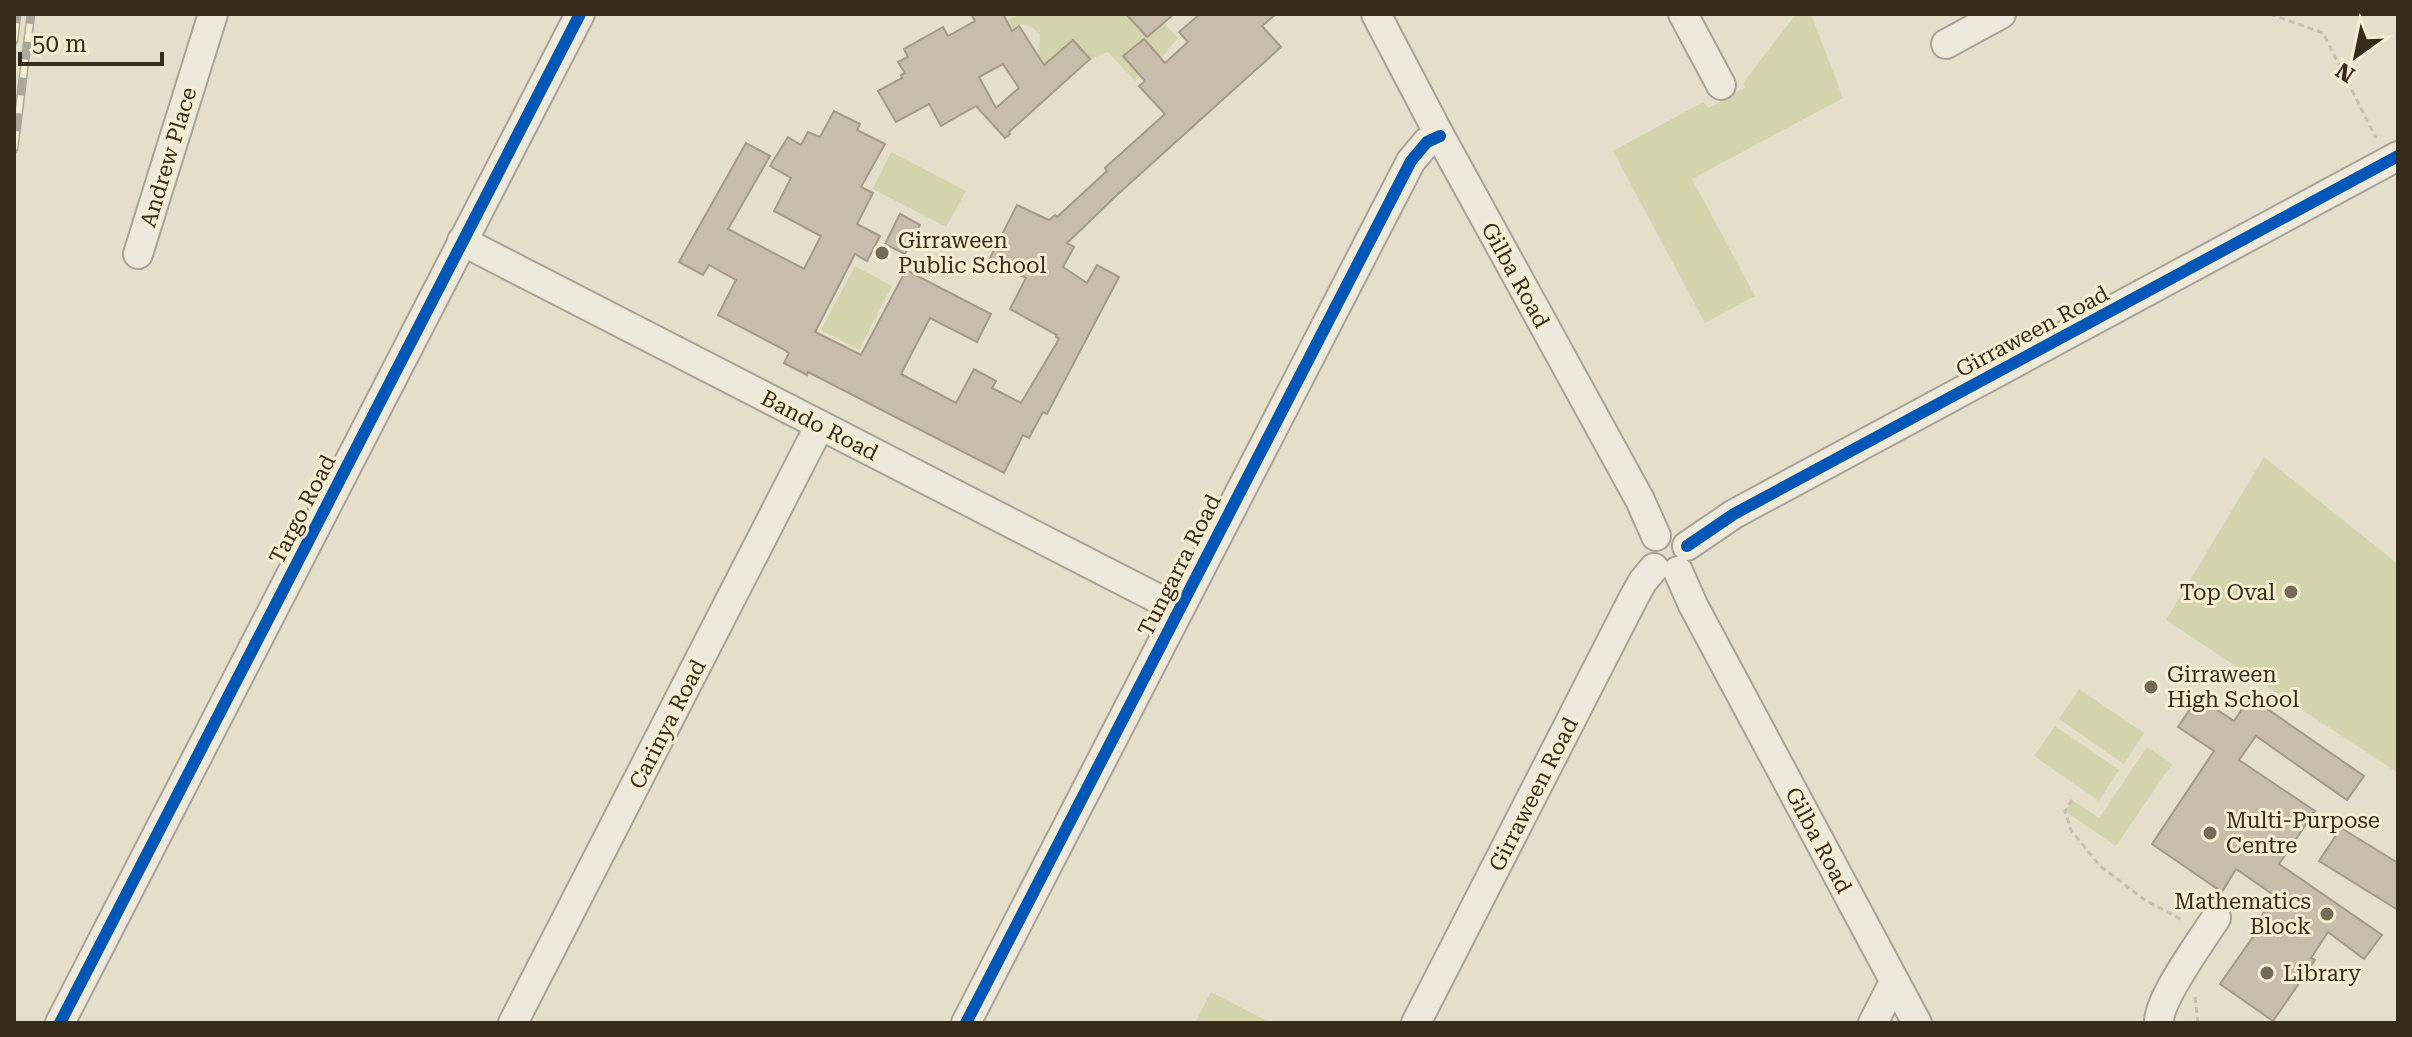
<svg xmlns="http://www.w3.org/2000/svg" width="2412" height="1037" font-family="'Roboto Serif',serif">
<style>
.green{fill:#d2d5ac}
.building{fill:#c8bcab;stroke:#a4998a;stroke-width:2;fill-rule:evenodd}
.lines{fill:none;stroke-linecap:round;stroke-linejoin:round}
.minor-casing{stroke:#a9a294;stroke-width:32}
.path{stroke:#c4bfb4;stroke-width:3;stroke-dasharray:6 4;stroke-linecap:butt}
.minor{stroke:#ece8dc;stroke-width:28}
.rail-casing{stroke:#aaa79d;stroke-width:9}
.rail{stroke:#f6edd0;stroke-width:6;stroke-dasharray:18;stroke-linecap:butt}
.cycleway-casing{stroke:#f6edd0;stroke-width:17}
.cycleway{stroke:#0057b8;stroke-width:12}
.poi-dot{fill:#746a59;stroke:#f6edd0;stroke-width:3}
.labels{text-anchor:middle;stroke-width:6;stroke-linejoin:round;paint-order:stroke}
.street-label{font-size:22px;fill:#372b1c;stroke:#f6edd0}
.poi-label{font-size:22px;fill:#372b1c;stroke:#f6edd0;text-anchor:start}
</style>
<rect width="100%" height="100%" fill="#e4deca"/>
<g class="green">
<path d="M1020,14H1172L1163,22L1178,38L1162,57L1135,81L1108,52L1091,59L1045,97L1037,60L1040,35L1032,27L1020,24L991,44L986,32Z"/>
<path d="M1796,14H1811L1843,98L1692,179L1755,296L1705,323L1613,151L1703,102L1708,108L1745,88L1743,83Z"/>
<path d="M891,152L966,191L946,227L873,189Z"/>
<path d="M855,266L892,286L859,350L821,330Z"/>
<path d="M2264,457L2398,564V773L2166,620Z"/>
<path d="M2079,689L2144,733L2124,764L2059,719Z"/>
<path d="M2055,726L2119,770L2099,801L2034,756Z"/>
<path d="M2147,747L2172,764L2116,846L2065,811L2072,800L2099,818Z"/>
<path d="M1211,992L1271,1023H1195Z"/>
</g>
<g class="building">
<path d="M971,14H1003L1012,31L1019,26L1044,65L1073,40L1090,59L1009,132L1010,134L1005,138L976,106L941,126L929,104L896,122L878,91L902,78L901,75L905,73L898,62L908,57L904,49L943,27L948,36L975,21ZM1003,64L1019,88L996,108L979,77Z"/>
<path d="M1126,14H1174L1147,37Z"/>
<path d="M1200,14H1276L1262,26L1281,47L1117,195L1067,243L1074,247L1063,267L1087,283L1097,265L1119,277L1047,414L1043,412L1029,438L1023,435L1004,473L808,372L807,375L784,363L789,353L783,349L718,315L736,280L709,265L703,275L679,262L746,143L770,156L728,229L804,269L821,236L774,211L791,178L770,166L788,137L801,145L808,132L820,137L834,111L860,124L857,130L885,144L861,187L873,193L857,224L880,236L867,261L855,254L815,332L861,355L906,270L991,314L977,342L930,318L901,374L956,403L974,369L996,381L992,388L1021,403L1059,339L1056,337L1057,335L1010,309L1026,278L989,260L1017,205L1049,220L1055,215L1057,217L1107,171L1105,168L1165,114L1139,86L1145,81L1123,56L1144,39L1165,63L1188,42L1179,32Z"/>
<path d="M900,214L920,225L905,254L885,244Z"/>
<path d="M2198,697L2234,721L2250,697L2364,776L2347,800L2256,736L2239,760L2315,811L2279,864L2382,935L2364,959L2328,932L2311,958L2315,960L2273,1021L2220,984L2262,924L2258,921L2275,896L2236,869L2222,892L2152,844L2214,751L2178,727Z"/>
<path d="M2341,828L2398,863V910L2319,861Z"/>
</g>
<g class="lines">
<g class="minor-casing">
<g id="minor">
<path d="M1376,14L1440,136L1640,500L1656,536"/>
<path d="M1683,14L1721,85"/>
<path d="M1946,44L2001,14"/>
<path d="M462,241L1178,609"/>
<path d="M138,254L213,14"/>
<path d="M1687,546L1734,514L2398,156"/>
<path d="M1678,571L1693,605L1917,1023"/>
<path d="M60,1023L580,14"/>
<path d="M513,1023L820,425"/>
<path d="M966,1023L1411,161L1427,142L1440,136"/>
<path d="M1416,1023L1634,597L1643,581L1654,568"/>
<path d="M1873,1023L1894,982"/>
<path d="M2159,1023C2158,999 2202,940 2216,918"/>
</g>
</g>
<g class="path">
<path d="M2270,14L2323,33L2376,138"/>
<path d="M2072,800L2065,811L2071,830L2100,866L2145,900L2184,921"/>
<path d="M2195,997L2198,1023"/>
</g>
<use href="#minor" class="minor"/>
<g class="rail-casing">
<g id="rail">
<path d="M14,41L17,14"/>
<path d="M14,149L31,14"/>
</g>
</g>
<use href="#rail" class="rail"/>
<g class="cycleway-casing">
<g id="cycleway">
<path d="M1687,546L1734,514L2398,156"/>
<path d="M60,1023L580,14"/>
<path d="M966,1023L1411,161L1427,142L1440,136"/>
</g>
</g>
<use href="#cycleway" class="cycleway"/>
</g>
<g class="poi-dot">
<circle cx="882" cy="253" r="8"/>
<circle cx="2291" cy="592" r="8"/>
<circle cx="2151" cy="687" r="8"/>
<circle cx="2210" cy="833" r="8"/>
<circle cx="2327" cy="914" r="8"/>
<circle cx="2267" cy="973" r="8"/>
</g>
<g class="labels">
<g class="street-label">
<text transform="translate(168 157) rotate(-73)" y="8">Andrew Place</text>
<text transform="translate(1516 275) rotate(61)" y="8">Gilba Road</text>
<text transform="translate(2032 331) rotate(-28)" y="8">Girraween Road</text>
<text transform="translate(820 425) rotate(27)" y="8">Bando Road</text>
<text transform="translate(302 509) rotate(-63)" y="8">Targo Road</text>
<text transform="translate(1179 565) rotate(-63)" y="8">Tungarra Road</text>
<text transform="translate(667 724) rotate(-63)" y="8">Carinya Road</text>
<text transform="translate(1533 794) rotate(-63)" y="8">Girraween Road</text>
<text transform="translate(1819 840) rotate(62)" y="8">Gilba Road</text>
</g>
<g class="poi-label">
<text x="898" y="248">Girraween<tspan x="898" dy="25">Public School</tspan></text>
<text x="2275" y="600" text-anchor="end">Top Oval</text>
<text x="2167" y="682">Girraween<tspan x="2167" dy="25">High School</tspan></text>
<text x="2226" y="828">Multi-Purpose<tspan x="2226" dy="25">Centre</tspan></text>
<text x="2311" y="909" text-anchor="end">Mathematics<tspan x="2311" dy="25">Block</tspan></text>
<text x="2283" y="981">Library</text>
</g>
</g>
<rect width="2412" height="1037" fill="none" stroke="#372b1c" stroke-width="32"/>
<g transform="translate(2356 56) rotate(213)" stroke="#f6edd0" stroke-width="6" paint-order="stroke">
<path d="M0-6L14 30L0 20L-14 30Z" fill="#372b1c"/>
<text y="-12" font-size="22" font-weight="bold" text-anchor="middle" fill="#372b1c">N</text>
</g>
<path d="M20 52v12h142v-12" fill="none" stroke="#372b1c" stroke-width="4"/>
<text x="32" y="52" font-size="24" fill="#372b1c" stroke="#f6edd0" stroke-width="6" paint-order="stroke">50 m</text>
</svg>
